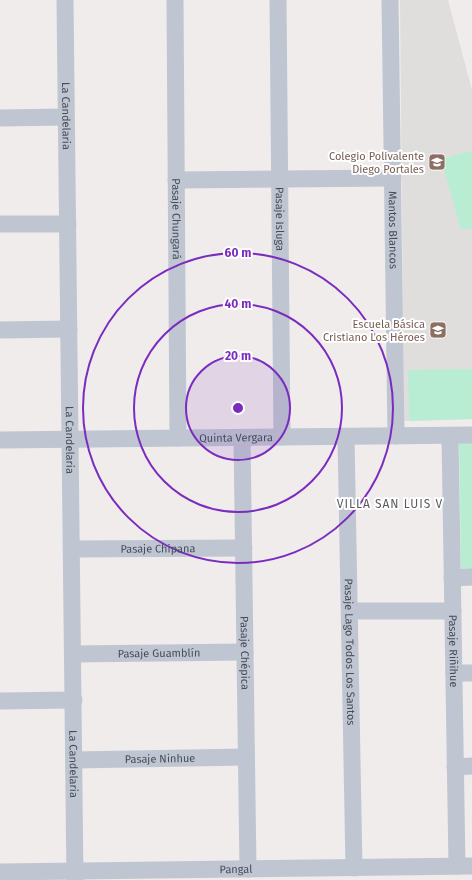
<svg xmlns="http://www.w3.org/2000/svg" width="472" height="880" font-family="'Fira Sans',sans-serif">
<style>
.education{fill:#e0dddd}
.green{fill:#b9edd3}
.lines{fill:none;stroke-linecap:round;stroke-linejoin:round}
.street{stroke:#bfc6d1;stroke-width:17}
.ring{fill:none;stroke:#7b2cbf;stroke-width:2}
.labels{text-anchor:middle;stroke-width:4;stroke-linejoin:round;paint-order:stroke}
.street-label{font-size:11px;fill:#454d59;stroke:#fff}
.education-label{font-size:11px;fill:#785e54;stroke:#fff;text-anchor:end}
.neighbourhood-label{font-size:12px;letter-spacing:1px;fill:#595b60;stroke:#fff}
.centre{fill:#7b2cbf;stroke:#fff;stroke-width:2}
.ring-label{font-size:12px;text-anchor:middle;font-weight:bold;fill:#7b2cbf;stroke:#fff;stroke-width:4;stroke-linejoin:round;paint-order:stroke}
</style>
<rect width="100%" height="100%" fill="#efeceb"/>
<path class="education" d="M400,0H448L472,90V419L404,421Z"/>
<g class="green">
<path d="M472,151V228L461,230L441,159Z"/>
<path d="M472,369V419L409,421L408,370Z"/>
<path d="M459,441H472V570H461Z"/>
</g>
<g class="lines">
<g class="street">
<path id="s1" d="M65,0L75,880"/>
<path id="s2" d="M175,0L178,438"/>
<path id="s3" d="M278,0L282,437"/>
<path id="s4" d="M390,0L396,436"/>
<path d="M0,118L66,117"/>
<path d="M176,180L393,178"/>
<path d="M0,224H68"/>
<path d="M0,330L69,329"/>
<path id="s5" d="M450,436L457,866"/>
<path id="s6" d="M346,437L354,868"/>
<path id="s7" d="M242,438L248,869"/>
<path id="s8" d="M0,440L472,435"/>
<path id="s9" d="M72,549L244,548"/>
<path d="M452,578L472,577"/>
<path d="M350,611H453"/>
<path id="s10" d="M73,654L245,652"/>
<path d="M454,673H472"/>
<path d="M0,701L74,700"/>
<path id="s11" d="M74,760L246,757"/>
<path d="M455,767L472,766"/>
<path id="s12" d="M0,872L472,866"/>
</g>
</g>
<circle cx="238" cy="408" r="52" fill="#7b2cbf" fill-opacity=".12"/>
<g class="ring">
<circle cx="238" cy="408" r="52"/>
<circle cx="238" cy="408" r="104"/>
<circle cx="238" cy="408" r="155"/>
</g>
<defs>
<g id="school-square" transform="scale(0.9)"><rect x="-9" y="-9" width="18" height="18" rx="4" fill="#8d6e63" stroke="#fff"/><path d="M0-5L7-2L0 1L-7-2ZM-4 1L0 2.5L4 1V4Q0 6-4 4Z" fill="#fff"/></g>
</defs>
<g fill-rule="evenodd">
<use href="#school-square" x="437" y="162"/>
<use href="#school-square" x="438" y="330"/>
</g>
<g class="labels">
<g class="street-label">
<text dy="4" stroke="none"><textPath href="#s1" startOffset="116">La Candelaria</textPath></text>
<text dy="4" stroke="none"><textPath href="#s2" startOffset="219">Pasaje Chungará</textPath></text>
<text dy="4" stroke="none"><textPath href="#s3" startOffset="219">Pasaje Isluga</textPath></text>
<text dy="4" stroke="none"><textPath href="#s4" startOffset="230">Mantos Blancos</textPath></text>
<text dy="4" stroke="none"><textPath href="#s8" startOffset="236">Quinta Vergara</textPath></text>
<text dy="4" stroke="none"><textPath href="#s1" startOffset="440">La Candelaria</textPath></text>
<text dy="4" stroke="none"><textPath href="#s9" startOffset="86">Pasaje Chipana</textPath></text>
<text dy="4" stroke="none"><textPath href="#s5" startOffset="215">Pasaje Riñihue</textPath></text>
<text dy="4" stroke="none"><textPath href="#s6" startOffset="215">Pasaje Lago Todos Los Santos</textPath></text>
<text dy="4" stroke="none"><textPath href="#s10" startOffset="86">Pasaje Guamblín</textPath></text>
<text dy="4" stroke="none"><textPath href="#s7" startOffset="215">Pasaje Chépica</textPath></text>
<text dy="4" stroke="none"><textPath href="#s11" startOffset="86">Pasaje Ninhue</textPath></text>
<text dy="4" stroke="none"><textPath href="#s1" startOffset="764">La Candelaria</textPath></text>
<text dy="4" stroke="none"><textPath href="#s12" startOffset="236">Pangal</textPath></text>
</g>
<g class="education-label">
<text x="424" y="160">Colegio Polivalente<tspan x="424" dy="13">Diego Portales</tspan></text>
<text x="425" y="328">Escuela Básica<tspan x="425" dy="13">Cristiano Los Héroes</tspan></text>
</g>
<g class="neighbourhood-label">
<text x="390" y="508">VILLA SAN LUIS V</text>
</g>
</g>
<circle cx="238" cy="408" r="6" class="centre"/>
<g class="ring-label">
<text x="238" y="257">60 m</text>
<text x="238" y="308">40 m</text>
<text x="238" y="360">20 m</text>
</g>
</svg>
